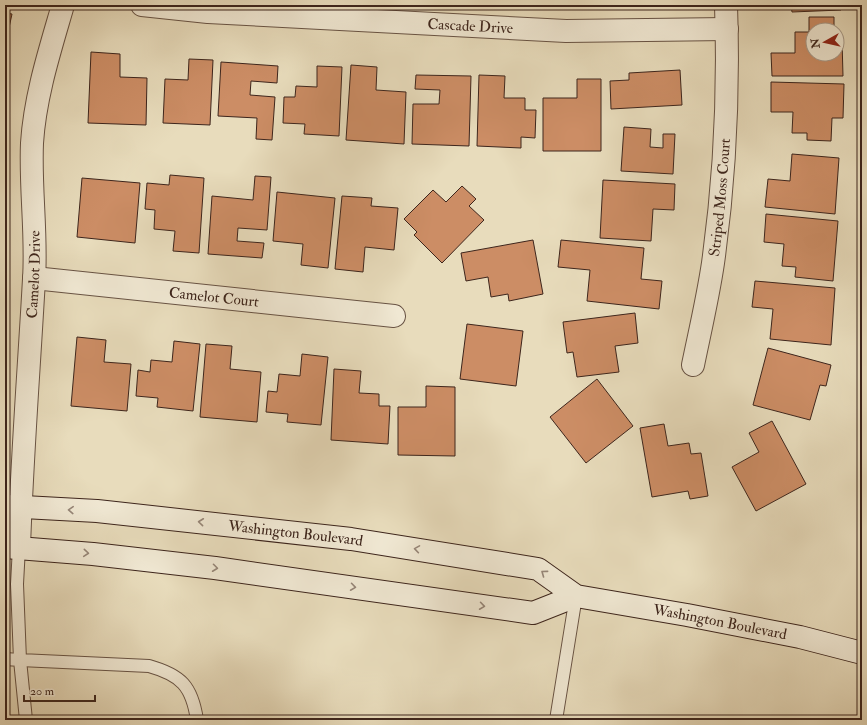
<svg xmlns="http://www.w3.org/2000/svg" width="867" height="725" font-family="'IM FELL Double Pica',serif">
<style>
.building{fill:#cc8d65;stroke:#3d251c}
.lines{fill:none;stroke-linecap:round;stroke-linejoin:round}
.service-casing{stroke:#685344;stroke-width:14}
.minor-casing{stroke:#685344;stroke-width:24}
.secondary-casing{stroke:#3d251c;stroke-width:24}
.service{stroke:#f0e8d3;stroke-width:12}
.minor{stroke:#f0e8d3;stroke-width:22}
.secondary{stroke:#f0e8d3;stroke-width:22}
.oneway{stroke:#968678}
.labels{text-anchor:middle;stroke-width:3;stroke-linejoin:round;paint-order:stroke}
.street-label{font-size:15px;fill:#3d251c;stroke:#f0e8d3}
</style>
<rect width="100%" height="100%" fill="#e8dcbc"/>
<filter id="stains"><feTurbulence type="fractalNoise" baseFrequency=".005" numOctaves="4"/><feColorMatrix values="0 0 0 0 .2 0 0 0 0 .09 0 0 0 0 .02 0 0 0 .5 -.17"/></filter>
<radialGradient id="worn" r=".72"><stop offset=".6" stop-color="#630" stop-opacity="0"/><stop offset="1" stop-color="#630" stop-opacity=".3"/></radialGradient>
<g class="building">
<path d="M791,5H841V10L792,12Z"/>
<path d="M5,13L12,14L5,46Z"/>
<path d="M809,17H834V30H813V54H837V40H842L843,76H772L771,53H795V32H809Z"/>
<path d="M91,52L120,54V77L147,78L146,125L88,123Z"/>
<path d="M189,59L213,60L210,125L163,123L165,79L188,80Z"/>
<path d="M221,62L278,66L277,83L251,81L250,95L275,97L272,140L256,139L257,118L218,116Z"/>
<path d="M351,65L377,67L376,90L406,92L404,144L346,140Z"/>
<path d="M317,66L342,67L339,136L304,134L305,124L283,123L284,97H295L296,86L317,87Z"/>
<path d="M680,70L682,105L611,109L610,81L629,80V73Z"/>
<path d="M416,75L471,76L469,146L412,144L413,104H439L440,90L415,89Z"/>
<path d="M479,75L505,76L504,98H525V110H536L535,138L521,137V148L477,146Z"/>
<path d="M577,79H601V151H543V98H577Z"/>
<path d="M771,82L844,84L843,118H832L831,141L807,140V133H792L793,112H771Z"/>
<path d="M624,127L651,129L650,147L663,148V134H675L673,174L621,171Z"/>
<path d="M792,154L839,158L835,214L765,207L768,179L790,181Z"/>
<path d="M170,175L204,178L199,253L173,251L175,231L154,229L155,210L145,209L147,183L169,185Z"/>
<path d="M255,176L271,177L267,230L238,228L237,241L264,243L262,258L208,254L212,196L253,200Z"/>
<path d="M82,178L140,183L135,243L77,237Z"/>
<path d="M603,180L675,184L674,210L653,209L651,241L600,238Z"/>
<path d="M462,186L476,199L469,206L484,220L442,263L414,235L417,232L404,219L433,190L446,202Z"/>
<path d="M277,192L335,198L328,268L301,265L303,244L273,241Z"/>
<path d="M342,196L372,198L371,206L398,208L394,250L365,247L363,272L335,269Z"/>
<path d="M766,214L838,221L833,281L795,277L796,267L782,266L784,244L764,242Z"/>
<path d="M533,240L543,294L509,301L508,294L491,297L488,277L466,281L461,253Z"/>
<path d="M561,240L644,248L641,279L662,281L659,309L587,301L590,270L558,267Z"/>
<path d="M755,281L835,288L831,345L770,339L773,309L752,307Z"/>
<path d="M635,313L638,343L615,346L619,372L577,377L573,352L567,353L563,322Z"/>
<path d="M467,324L523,331L516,386L460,379Z"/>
<path d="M77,337L106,340L104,362L131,364L127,411L71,406Z"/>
<path d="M174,341L200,344L193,411L157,407L158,398L136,396L138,370L150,372L151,360L172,362Z"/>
<path d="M206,344L232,346L230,369L261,372L257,422L200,417Z"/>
<path d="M768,348L831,365L826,386L820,385L810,420L753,405Z"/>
<path d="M302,354L328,357L321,425L287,422L288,414L266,412L268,391L277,392L279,374L300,376Z"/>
<path d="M334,369L361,371L359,393L379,394V406H390L388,444L331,440Z"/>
<path d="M597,379L633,426L586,463L550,417Z"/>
<path d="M426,386L455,387V456L398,455V407H426Z"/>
<path d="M772,421L806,484L756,511L732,467L759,452L749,433Z"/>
<path d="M664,424L668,446L689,443L691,454L701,453L708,496L690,499L688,491L652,497L640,428Z"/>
</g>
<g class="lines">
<g class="service-casing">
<g id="service">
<path d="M19,547L17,584L20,660L149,666C181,675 192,686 197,720"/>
<path d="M5,659L20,660L26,720"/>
<path d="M556,720L576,596"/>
</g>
</g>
<g class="minor-casing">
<g id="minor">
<path id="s1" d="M142,5L208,12L566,31L727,29"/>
<path id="s2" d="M34,278L394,316"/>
<path id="s3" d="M693,365C700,331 708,297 713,263C725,177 729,92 726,5"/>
<path id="s4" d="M19,547C22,458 29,368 34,279C37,234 30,189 32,143C35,96 50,50 63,5"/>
</g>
</g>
<g class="secondary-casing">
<g id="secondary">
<path id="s5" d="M5,506L97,511L351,539L538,569L576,596L687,615L800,637L862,653"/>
<path d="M5,547L93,554L215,568L533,613L576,596"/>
</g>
</g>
<use href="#service" class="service"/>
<use href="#minor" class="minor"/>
<use href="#secondary" class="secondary"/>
</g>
<defs><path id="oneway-chevron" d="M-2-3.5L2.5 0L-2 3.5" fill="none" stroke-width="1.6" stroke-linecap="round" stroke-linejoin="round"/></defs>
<g class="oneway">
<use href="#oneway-chevron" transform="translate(71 510) rotate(-177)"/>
<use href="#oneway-chevron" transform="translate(201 522) rotate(-174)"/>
<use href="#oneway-chevron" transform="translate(417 549) rotate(-171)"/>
<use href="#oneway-chevron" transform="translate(86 553) rotate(5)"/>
<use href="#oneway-chevron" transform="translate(215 568) rotate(7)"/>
<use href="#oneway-chevron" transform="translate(544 573) rotate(-144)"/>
<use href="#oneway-chevron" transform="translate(353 587) rotate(8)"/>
<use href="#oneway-chevron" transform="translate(482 606) rotate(8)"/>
</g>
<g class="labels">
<g class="street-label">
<text dy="5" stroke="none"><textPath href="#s1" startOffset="329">Cascade Drive</textPath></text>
<text dy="5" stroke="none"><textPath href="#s3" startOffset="170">Striped Moss Court</textPath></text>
<text dy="5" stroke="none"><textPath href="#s4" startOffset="273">Camelot Drive</textPath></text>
<text dy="5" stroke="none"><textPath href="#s2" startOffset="181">Camelot Court</textPath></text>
<text dy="5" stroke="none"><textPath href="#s5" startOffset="292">Washington Boulevard</textPath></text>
<text dy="5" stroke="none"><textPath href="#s5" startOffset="730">Washington Boulevard</textPath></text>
</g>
</g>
<rect width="867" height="725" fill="none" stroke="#e8dcbc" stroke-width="20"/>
<rect x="6" y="6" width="855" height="713" fill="none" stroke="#3d251c" stroke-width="2"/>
<rect x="10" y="10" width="847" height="705" fill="none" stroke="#3d251c"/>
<g transform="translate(825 42) rotate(262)"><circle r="19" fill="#f0e8d3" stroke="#a89a8a"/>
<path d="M0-3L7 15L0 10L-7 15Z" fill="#8f2418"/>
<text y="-6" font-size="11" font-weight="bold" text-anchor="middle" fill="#3d251c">N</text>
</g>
<path d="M24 695v6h71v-6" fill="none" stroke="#3d251c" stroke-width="2"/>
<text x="30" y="695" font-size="12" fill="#3d251c" stroke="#f0e8d3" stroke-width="3" paint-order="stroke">20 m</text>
<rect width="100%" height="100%" filter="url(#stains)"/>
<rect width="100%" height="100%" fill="url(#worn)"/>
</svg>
